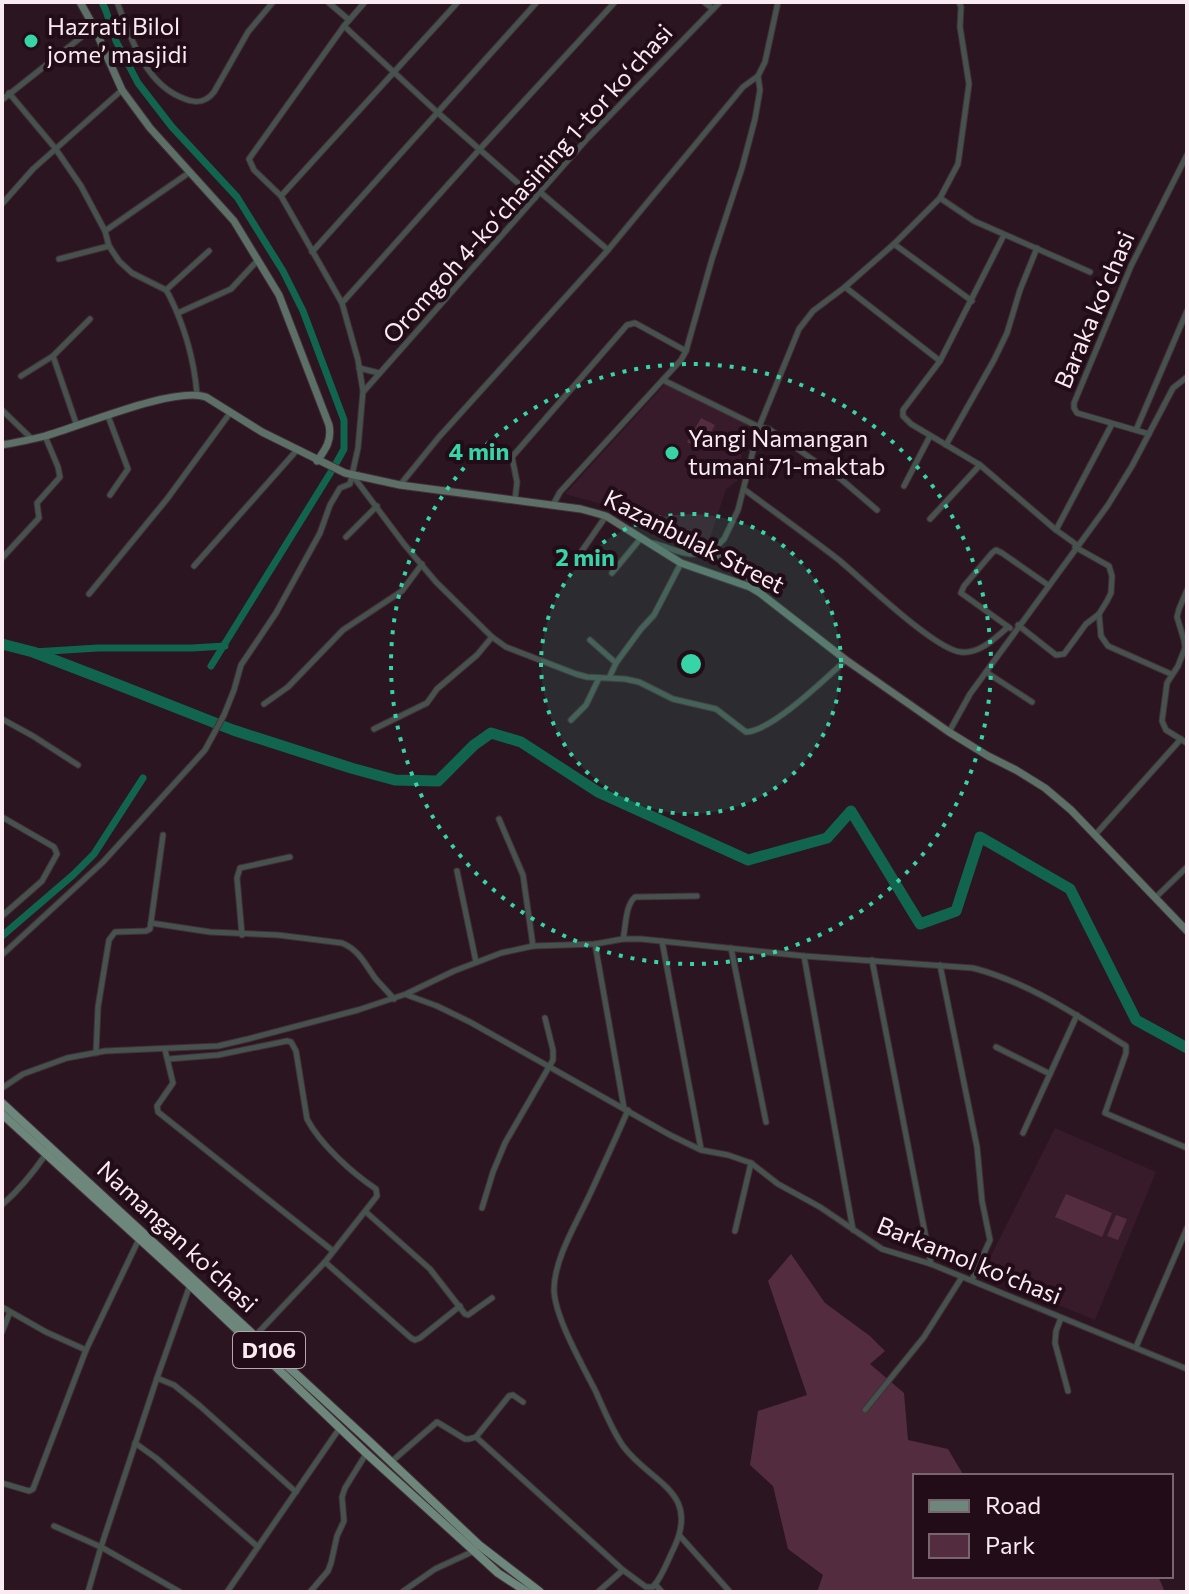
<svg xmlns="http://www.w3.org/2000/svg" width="1189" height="1594" font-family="Commissioner,sans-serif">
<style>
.built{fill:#381b2a}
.green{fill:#532c40}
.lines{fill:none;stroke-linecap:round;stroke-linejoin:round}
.canal{stroke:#11644d;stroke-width:7}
.river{stroke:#11644d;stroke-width:11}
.minor-casing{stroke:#442f39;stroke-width:7}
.secondary-casing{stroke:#442f39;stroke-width:9}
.primary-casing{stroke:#442f39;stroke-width:10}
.minor{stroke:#46524d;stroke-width:5}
.secondary{stroke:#5c7068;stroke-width:7}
.primary{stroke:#6d877c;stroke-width:8}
.ring{fill:none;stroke:#36d4a7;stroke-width:4;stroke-dasharray:4 8}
.poi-dot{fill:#36d4a7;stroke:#210c17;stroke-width:3}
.labels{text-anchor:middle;stroke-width:8;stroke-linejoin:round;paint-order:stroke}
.shield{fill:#210c17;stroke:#b9a7b0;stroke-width:2}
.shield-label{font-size:22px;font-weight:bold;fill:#faeaf1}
.poi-label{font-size:24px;fill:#faeaf1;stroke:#210c17;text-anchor:start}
.street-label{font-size:24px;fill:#faeaf1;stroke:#210c17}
.centre{fill:#36d4a7;stroke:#210c17;stroke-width:4}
.ring-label{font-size:24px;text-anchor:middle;font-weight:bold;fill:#36d4a7;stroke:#210c17;stroke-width:8;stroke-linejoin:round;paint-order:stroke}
</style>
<rect width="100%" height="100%" fill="#2b1520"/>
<g class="built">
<path d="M665,384L747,425L737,481L726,489L709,541L685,548L612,507L565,494Z"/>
<path d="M1055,1128L1156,1172L1095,1320L982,1274Z"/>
</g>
<g class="green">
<path d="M701,418L715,425L701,450L687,442Z"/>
<path d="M1066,1194L1112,1213L1102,1237L1055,1217Z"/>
<path d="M1116,1215L1127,1219L1118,1240L1107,1236Z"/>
<path d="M791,1254L825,1303L870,1336L885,1351L870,1364L904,1393L908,1440L948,1449L964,1476H915V1576H1158L1165,1592H817L823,1575L788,1549L773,1486L750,1465L758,1411L807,1395L768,1281Z"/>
</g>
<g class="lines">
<g class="canal">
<path d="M102,2L106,11L116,41L138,83L172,127L237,197L283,271L303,311L344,420V449L334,467L211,666"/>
<path d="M33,652L98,648H192L225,646"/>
<path d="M2,936L73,875L94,854L143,778"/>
</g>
<path class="river" d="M2,644L33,652L101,678L233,730L351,768L395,780L438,781L474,745L491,733L521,742L598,792L748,860L827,838L851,811L920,924L956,911L980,837L1070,889L1136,1020L1187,1048"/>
<g class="minor-casing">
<g id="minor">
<path d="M117,2C131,38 145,85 185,99C197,104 206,102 214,92L248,32L273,2"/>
<path d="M328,2L349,20"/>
<path d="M704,2L713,9"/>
<path d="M344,26L437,112L535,198"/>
<path d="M9,93L55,148L81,186L105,231L109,246L119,261L132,273L166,290L169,295C185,327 194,359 197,394"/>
<path d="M2,100L94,27"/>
<path d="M540,192L608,250"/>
<path d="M281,196L458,2"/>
<path d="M940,198L974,221L1090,272"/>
<path d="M2,204L33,169L122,90"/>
<path d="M105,231L190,172"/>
<path d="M1004,235L940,361L903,410V416L911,424L980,465L1056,530L1077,545"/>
<path d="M894,244L972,301"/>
<path d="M312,252L537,2"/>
<path d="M59,259L109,246"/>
<path d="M845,287L940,361"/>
<path d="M166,290L209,251"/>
<path d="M342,303L479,150L615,2"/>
<path d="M178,313L231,289L258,260"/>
<path d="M53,356L77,426"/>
<path d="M359,368L379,373"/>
<path d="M21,376L53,356L90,319"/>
<path d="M663,380L759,427L769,429L842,480L877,510"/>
<path d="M364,391L586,140L720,2"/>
<path d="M2,410L32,439"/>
<path d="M108,416L128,469L110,495"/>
<path d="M1136,430L1187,311"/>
<path d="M1149,434L1077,413L1074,408V403L1131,266L1187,155"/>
<path d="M946,445L994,360L1007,333L1020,290L1037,248"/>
<path d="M353,476L404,544L436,582L492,637L506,647L576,674L587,677L625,679L639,682L673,699L716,709L746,732C772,731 826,678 846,660"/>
<path d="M400,485L439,437L608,250L743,87L758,76L765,62L778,2"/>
<path d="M904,486L930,436"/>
<path d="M745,490C776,513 808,536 839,560C862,579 935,650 961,652C980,654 995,638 1008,627"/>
<path d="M515,500L517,482L512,457L627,325L635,323L686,351"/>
<path d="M553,505L560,492L681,360L686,351L712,259L742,168L755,119L760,90L758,76"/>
<path d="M930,519L980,465"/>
<path d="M1056,530L1112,424"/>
<path d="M346,537L377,506"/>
<path d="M653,543C678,550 690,561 715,548"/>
<path d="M2,558L39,518L37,503L60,477L58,467L45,436"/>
<path d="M575,561L606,516"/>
<path d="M194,566L297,450"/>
<path d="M612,573L641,538"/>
<path d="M757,589L747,576L719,557L716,547L724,539L738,510L759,427L799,329L813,311L845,287L894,244L940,198L958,164L969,84L960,27L961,7L959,2"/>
<path d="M1187,590L1179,609L1177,617L1184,640L1185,648L1178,666L1167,683L1162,721L1166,730L1187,743"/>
<path d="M89,594L167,499L230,413"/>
<path d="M1099,614L1101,636L1108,646L1171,674"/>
<path d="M1018,625L1056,655L1064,654L1086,624L1099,614L1107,601L1111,593L1112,576L1109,566L1075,547"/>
<path d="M1010,628L961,593L964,586L992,553L996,550L1002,553L1048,585"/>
<path d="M590,640L616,663"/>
<path d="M986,672L1032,702"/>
<path d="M610,676L616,663L641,629L654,615L681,563"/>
<path d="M264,704L288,687L343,630L402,591L422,564"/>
<path d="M2,719L33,736L78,765"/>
<path d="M571,720L586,705L599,678"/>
<path d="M374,729L427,703L437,689L477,655L492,637"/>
<path d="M949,732L970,694L986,672L1108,505L1132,466L1173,388L1187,377"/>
<path d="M2,817L54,847L57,854L42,881L2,916"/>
<path d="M499,819L523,875L533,946"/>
<path d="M1095,835L1181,739"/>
<path d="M457,871L476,962"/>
<path d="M1155,898L1187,867"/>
<path d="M151,923L210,932L278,935L342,943C359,950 365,964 375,978C381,985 388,992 394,999"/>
<path d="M242,935L237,878L240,868L290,857"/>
<path d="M623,939C626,926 625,906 635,897L697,896"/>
<path d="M662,941L701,1149"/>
<path d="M595,944L624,1108"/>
<path d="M731,948L766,1122"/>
<path d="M2,955L103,862L205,750L224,715L234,690L241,665L276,613L320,533L330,505L340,488L350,484L358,448L363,391L358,360L342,303L281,196L254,170L249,159L344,26L365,2"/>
<path d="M804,956L853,1230"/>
<path d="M872,960L931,1264"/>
<path d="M940,965L977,1147L982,1201L990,1240L972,1280"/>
<path d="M407,995L437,1006L470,1022L670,1135L701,1150L728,1155L751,1163L778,1184L820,1207L882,1249L931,1264L1187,1369"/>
<path d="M996,1047L1050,1074"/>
<path d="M165,1050L173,1083L157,1106L158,1112L333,1251"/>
<path d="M96,1053L98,1007L109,940L115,932L146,931L150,929L163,835"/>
<path d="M168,1059L218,1055L287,1041L291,1042L296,1051L307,1119C320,1144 352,1173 376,1189L377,1196L325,1262L255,1336"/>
<path d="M2,1088L23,1074L67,1058L105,1051L218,1046L248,1039L358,1010L406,994L454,971L501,953L533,946L595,944L623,939H641L804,956L973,968C1030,983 1076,1015 1126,1046V1053L1105,1113L1187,1148"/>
<path d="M1023,1133L1077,1015"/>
<path d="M2,1205C19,1190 33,1173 46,1154"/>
<path d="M482,1208L493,1172L505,1143L553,1060V1050L545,1018"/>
<path d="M366,1212L430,1269L465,1314L468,1315L492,1298"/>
<path d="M735,1231L751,1163"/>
<path d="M325,1262L411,1338L415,1340L420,1338L460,1306"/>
<path d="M2,1307L46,1332L86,1350"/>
<path d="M1061,1318L1056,1331L1055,1343L1068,1391"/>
<path d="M2,1332L10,1312"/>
<path d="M1136,1347L1187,1228"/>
<path d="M157,1378L174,1385L200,1406L296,1492"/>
<path d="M523,1402L513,1395L509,1396L476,1437L623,1570"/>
<path d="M865,1410L924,1337L962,1277"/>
<path d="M135,1443L156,1458L258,1547"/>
<path d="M391,1462L437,1422L465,1439H469L476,1437"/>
<path d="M2,1483L29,1491L33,1489L86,1350L139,1239"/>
<path d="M54,1526L101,1547L88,1592"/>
<path d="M680,1536L730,1592"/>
<path d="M655,1584L662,1592"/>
<path d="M180,1592L101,1547L157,1378L190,1285"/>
<path d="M227,1592L339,1429"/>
<path d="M310,1592L328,1571L331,1563L337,1536L344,1521L342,1497L345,1488L366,1454"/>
<path d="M402,1592L435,1569L474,1551"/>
<path d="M598,1592L623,1570L646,1587H653C662,1577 667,1562 673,1550C702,1491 650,1483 623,1446C612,1430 604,1410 596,1392C583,1366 555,1318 554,1290C554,1259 577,1222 590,1194C603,1166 616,1138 628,1110"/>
</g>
</g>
<g class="secondary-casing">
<g id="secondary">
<path d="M80,2L94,27L122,90L150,128L234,221L279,295L329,425C332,440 326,449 317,461"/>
<path d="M2,445C16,442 31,440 45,436C81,426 174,386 206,397L262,432L345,473L400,485L581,509L606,516L681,563L750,587L760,593L846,660L949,732L988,756L1016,770L1045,788L1071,810L1187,931"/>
</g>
</g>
<g class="primary-casing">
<g id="primary">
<path d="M2,1103L371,1443L479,1545L540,1592"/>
<path d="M2,1114L190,1285L366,1453L474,1551L498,1573L527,1592"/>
</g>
</g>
<use href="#minor" class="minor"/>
<use href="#secondary" class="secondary"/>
<use href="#primary" class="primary"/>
</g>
<circle cx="691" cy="664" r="150" fill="#36d4a7" fill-opacity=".12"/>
<g class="ring">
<circle cx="691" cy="664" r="150"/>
<circle cx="691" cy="664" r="300"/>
</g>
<g class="poi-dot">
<circle cx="31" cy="41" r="8"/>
<circle cx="672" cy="453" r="8"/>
</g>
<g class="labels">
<rect class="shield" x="233" y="1332" width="72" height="36" rx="6"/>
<g class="shield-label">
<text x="269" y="1358">D106</text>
</g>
<g class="poi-label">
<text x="47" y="35">Hazrati Bilol<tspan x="47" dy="28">jome’ masjidi</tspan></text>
<text x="688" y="447">Yangi Namangan<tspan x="688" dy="28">tumani 71-maktab</tspan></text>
</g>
<g class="street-label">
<text transform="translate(528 184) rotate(-48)" y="8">Oromgoh 4-koʻchasining 1-tor koʻchasi</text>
<text transform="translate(1095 310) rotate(-67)" y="8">Baraka koʻchasi</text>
<text transform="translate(694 542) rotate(27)" y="8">Kazanbulak Street</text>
<text transform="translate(177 1237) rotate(43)" y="8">Namangan ko'chasi</text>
<text transform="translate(969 1261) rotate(22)" y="8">Barkamol ko'chasi</text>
</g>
</g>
<circle cx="691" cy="664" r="12" class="centre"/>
<g class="ring-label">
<text x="479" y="460">4 min</text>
<text x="585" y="566">2 min</text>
</g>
<rect width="1189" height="1594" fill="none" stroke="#faeaf1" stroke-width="8"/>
<rect x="913" y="1474" width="260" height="104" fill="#210c17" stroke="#78656e" stroke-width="2"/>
<rect x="929" y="1500" width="40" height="12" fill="#6d877c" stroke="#78656e" stroke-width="2"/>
<text x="985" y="1514" font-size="24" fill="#faeaf1">Road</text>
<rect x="929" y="1534" width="40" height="24" fill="#532c40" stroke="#78656e" stroke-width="2"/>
<text x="985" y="1554" font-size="24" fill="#faeaf1">Park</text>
</svg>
